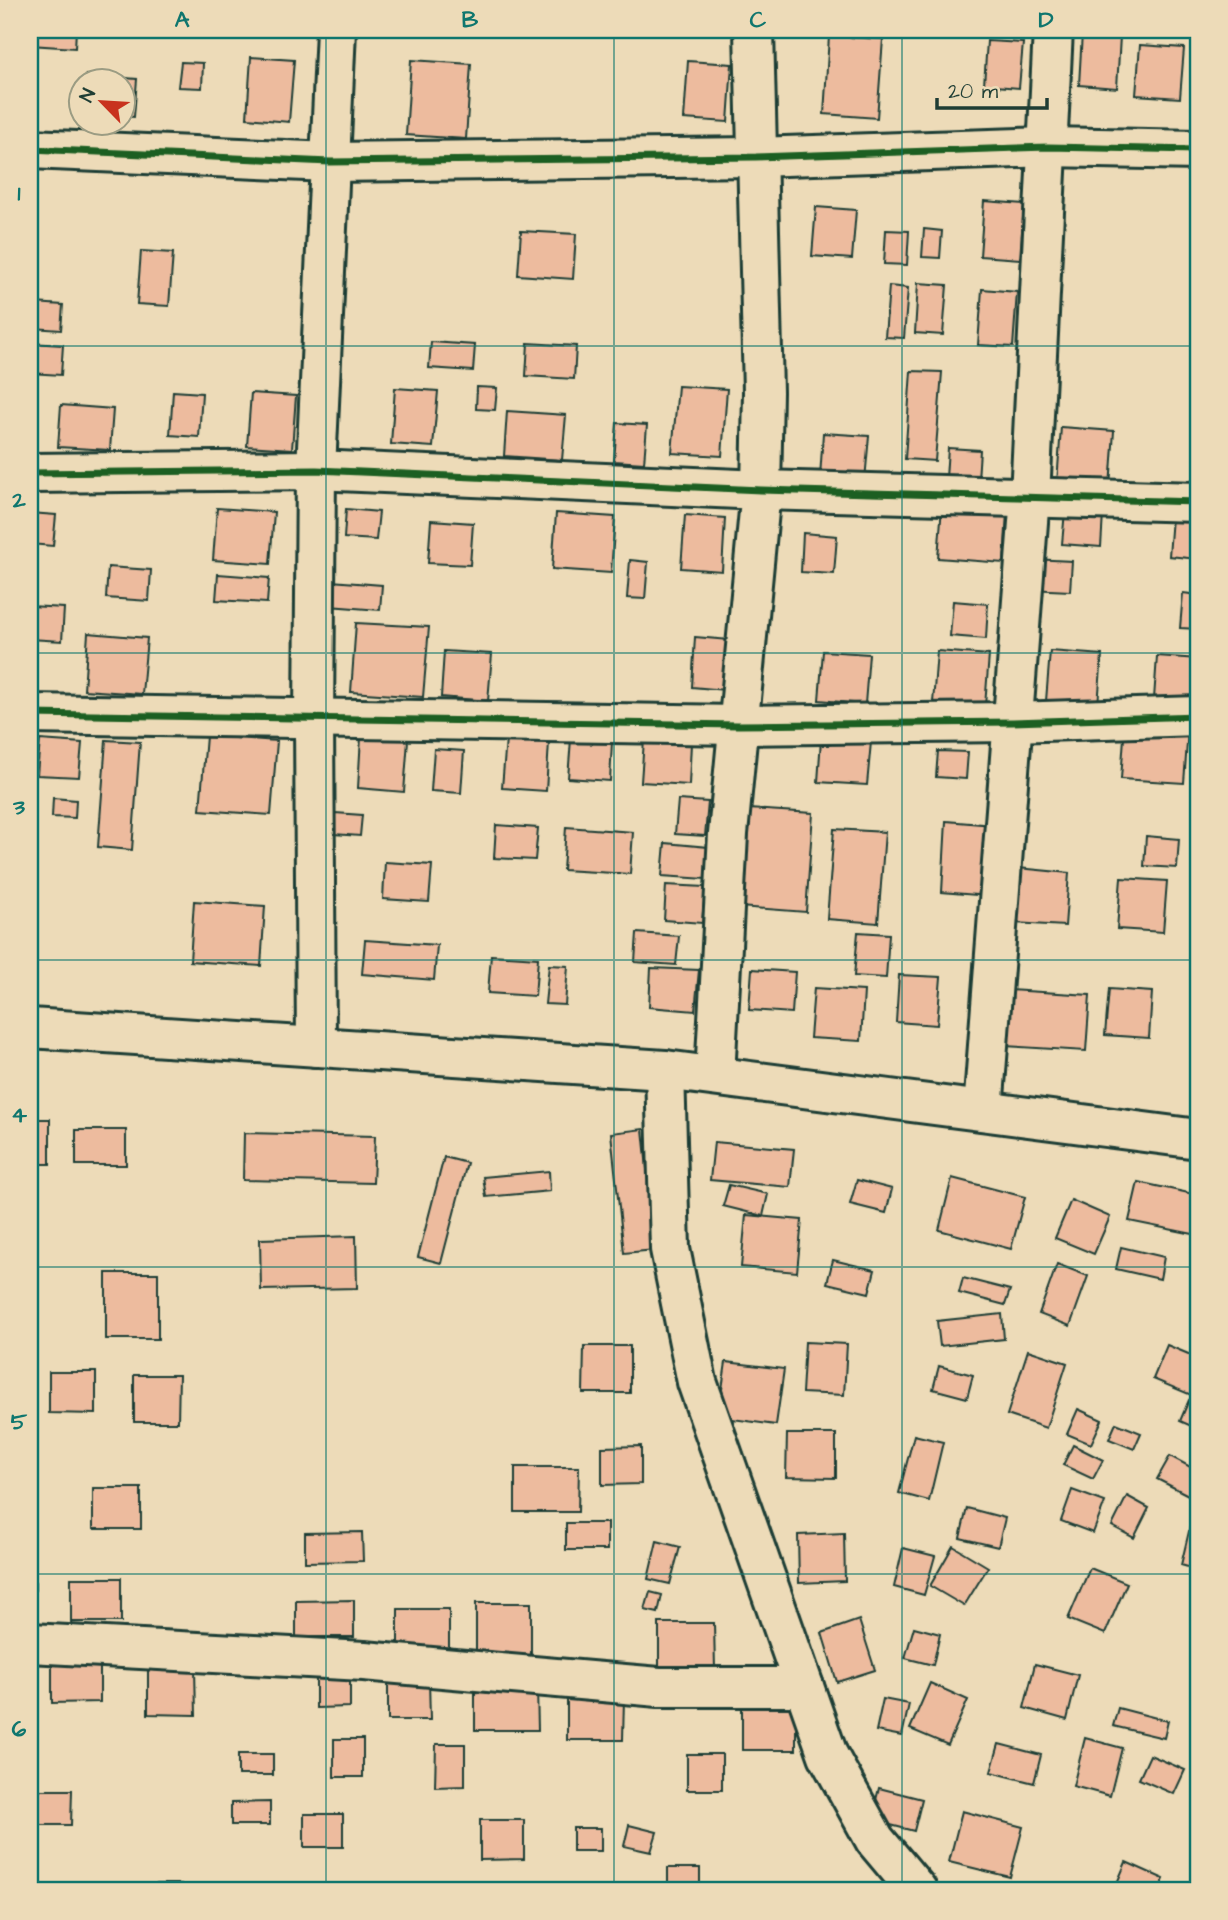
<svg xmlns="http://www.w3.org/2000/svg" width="1228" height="1920" font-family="'Architects Daughter',sans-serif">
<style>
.building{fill:#edbb9e;stroke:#1f3d34;stroke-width:2}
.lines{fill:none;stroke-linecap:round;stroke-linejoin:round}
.minor-casing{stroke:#1f3d34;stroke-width:44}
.major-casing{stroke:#1f3d34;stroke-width:44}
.minor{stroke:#eddbb8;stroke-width:38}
.major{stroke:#eddbb8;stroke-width:38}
.cycleway-casing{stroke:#eddbb8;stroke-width:11}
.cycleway{stroke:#1b5e20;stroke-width:7}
.grid{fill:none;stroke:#0f766e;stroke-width:2;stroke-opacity:0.55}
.neatline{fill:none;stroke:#0f766e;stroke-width:2.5}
.grid-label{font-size:23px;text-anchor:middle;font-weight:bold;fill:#0f766e}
</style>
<rect width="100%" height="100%" fill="#eddbb8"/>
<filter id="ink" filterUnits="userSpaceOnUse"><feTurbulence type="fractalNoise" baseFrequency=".0143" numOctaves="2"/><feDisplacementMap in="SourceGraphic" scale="14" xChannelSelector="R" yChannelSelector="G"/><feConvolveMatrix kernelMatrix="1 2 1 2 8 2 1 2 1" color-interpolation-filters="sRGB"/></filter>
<g filter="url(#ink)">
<g class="building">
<path d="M30,30H76L75,48L30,45Z"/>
<path d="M1082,33L1120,36L1117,88L1079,85Z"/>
<path d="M829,36L883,39L877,118L824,114Z"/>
<path d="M987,41L1023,43L1019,88L984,85Z"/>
<path d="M1140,45L1184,48L1180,98L1136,95Z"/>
<path d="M251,57L294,60L289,122L247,118Z"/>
<path d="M411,60L471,64L466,139L406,135Z"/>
<path d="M688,61L732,64L728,122L684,119Z"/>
<path d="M181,62L203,63L202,88L178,87Z"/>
<path d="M86,75L137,79L134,117L122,116V80H86Z"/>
<path d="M984,201L1024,204L1020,259L980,256Z"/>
<path d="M816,207L856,210L852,259L812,256Z"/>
<path d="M924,229L942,231L940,258L922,257Z"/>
<path d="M886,230L909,231L907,265L884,264Z"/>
<path d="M521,231L576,234L573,279L518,275Z"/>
<path d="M141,251L173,253L169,306L137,304Z"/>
<path d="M918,283L947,285L943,335L915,333Z"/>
<path d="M889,286L908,288L904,338L885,337Z"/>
<path d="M982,289L1017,292L1013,347L978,345Z"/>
<path d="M34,303L63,305L61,330L33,328Z"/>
<path d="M431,342L475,345L473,371L429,368Z"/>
<path d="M30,343L63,345L61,375L30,373Z"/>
<path d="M528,343L576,346L574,379L526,376Z"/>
<path d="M911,371L942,372L935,461L905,459Z"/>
<path d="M678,386L727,389L722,456L672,453Z"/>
<path d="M477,387L497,388L495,410L476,409Z"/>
<path d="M395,388L438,391L433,447L391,444Z"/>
<path d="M173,391L202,393L199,437L170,435Z"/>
<path d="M251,393L296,396L292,449L247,446Z"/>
<path d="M61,405L113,409L110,450L58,447Z"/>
<path d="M507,411L566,415L562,460L504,456Z"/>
<path d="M617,423L647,425L644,463L614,461Z"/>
<path d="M1061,427L1114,431L1110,487L1057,483Z"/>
<path d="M823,433L869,436L865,480L820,477Z"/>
<path d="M1197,433H1198V484H1194Z"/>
<path d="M948,448L980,450L978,480L946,478Z"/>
<path d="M942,506L1007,511L1004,563L938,558Z"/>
<path d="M217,508L274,512L270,564L213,560Z"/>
<path d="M346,509L379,512L376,540L344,538Z"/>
<path d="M1065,511L1103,514L1101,547L1062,544Z"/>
<path d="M30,513L56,515L53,546L30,544Z"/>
<path d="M556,513L615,517L611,573L552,569Z"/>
<path d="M685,515L725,518L722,571L681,568Z"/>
<path d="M1172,517L1198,519V559L1169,556Z"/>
<path d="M431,520L473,523L470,565L428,563Z"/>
<path d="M803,533L837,536L834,574L801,572Z"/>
<path d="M1032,559L1072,561L1070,591L1029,589Z"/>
<path d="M630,560L648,562L645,599L627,598Z"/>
<path d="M108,567L151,570L149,601L106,598Z"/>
<path d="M218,574L269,578L267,603L216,600Z"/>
<path d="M331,581L382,585L380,610L329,606Z"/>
<path d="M1183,593L1198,595V629L1180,628Z"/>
<path d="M953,601L988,604L986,639L950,636Z"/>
<path d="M30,606L64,608L62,641L30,639Z"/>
<path d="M356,623L429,627L423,697L351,692Z"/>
<path d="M88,633L147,638L142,694L84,690Z"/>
<path d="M695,637L729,640L725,690L692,687Z"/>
<path d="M444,651L492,654L488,701L441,697Z"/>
<path d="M823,651L869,654L865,704L819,700Z"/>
<path d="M937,651L989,655L985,706L933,703Z"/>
<path d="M1050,651L1102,655L1098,705L1046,701Z"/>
<path d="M1157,656L1198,659V702L1154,699Z"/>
<path d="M1125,724L1188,729L1184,783L1121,779Z"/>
<path d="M206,736L277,741L271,815L200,810Z"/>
<path d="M361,737L408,740L404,792L358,788Z"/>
<path d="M506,739L549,742L546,791L502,788Z"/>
<path d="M571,739L612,742L610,781L568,778Z"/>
<path d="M821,739L871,742L867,785L818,782Z"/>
<path d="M40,740L82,743L79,777L37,775Z"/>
<path d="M106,740L140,742L132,850L98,847Z"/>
<path d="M644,740L691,743L689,785L641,782Z"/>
<path d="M434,749L464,751L461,793L431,791Z"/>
<path d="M938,751L968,752L966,779L936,777Z"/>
<path d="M53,798L76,800L75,818L52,817Z"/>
<path d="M678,800L708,802L705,836L675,834Z"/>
<path d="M748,809L813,813L806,912L740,907Z"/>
<path d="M335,813L362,815L360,836L334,834Z"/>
<path d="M946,821L993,825L988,896L942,892Z"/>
<path d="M496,825L538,828L535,860L494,858Z"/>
<path d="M566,827L633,832L630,874L563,870Z"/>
<path d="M834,829L885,832L878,923L827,919Z"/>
<path d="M1146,836L1179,839L1177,868L1144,866Z"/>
<path d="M665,843L708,847L706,879L662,876Z"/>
<path d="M385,862L432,865L429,902L383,899Z"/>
<path d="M1018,868L1069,873L1065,926L1014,923Z"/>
<path d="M1121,878L1167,881L1163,932L1117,929Z"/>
<path d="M666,885L705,887L702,923L664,920Z"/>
<path d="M194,901L265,906L261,966L190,961Z"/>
<path d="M858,932L889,934L886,978L854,976Z"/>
<path d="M637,933L679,936L676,965L635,962Z"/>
<path d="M365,940L437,945L434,980L362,974Z"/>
<path d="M491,955L538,958L535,996L488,993Z"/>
<path d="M549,965L568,966L565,1005L545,1004Z"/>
<path d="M651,968L699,970L695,1011L649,1007Z"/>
<path d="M752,969L795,972L792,1013L749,1010Z"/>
<path d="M899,975L941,977L937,1025L896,1022Z"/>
<path d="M814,988L864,991L861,1041L810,1038Z"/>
<path d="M1109,989L1152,992L1149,1038L1105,1035Z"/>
<path d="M1009,990L1090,995L1086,1051L1005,1046Z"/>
<rect x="30" y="1119" width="20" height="45"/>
<path d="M643,1129L655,1250L624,1253L611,1133Z"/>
<rect x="76" y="1130" width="50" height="35"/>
<path d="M244,1133L375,1136L373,1183L243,1180Z"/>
<path d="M714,1142L794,1149L790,1187L710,1180Z"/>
<path d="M444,1157L467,1163L441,1263L418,1257Z"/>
<path d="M549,1171L550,1191L486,1197L483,1177Z"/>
<path d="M952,1178L1025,1197L1011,1249L939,1230Z"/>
<path d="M857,1180L892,1189L886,1213L850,1204Z"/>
<path d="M1138,1182L1198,1195V1235L1129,1221Z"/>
<path d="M729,1185L768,1194L763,1216L723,1206Z"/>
<path d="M1071,1200L1110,1217L1094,1254L1055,1238Z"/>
<path d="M746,1215L802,1220L797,1272L741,1267Z"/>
<path d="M356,1236L357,1288L261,1290L260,1239Z"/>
<path d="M1121,1247L1164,1257L1160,1279L1116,1269Z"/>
<path d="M833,1260L875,1270L869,1293L827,1283Z"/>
<path d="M1057,1264L1088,1276L1070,1326L1039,1314Z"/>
<rect x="106" y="1273" width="52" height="66"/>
<path d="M963,1278L1010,1290L1005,1305L959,1293Z"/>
<path d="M1002,1314L1004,1339L940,1346L937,1321Z"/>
<path d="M805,1342L847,1344L844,1395L802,1393Z"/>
<path d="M1167,1345L1198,1358V1391L1196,1397L1153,1379Z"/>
<path d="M584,1346H630V1393H583Z"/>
<path d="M1028,1350L1067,1363L1046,1428L1007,1415Z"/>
<path d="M726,1362L784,1369L776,1425L718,1417Z"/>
<path d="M939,1366L973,1375L967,1398L933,1389Z"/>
<path d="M49,1372H96V1414L49,1413Z"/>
<path d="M134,1375H179L178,1422H134Z"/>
<path d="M1189,1400L1198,1405V1429L1180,1421Z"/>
<path d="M1078,1409L1102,1420L1091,1444L1067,1434Z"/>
<path d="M1116,1423L1141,1433L1134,1449L1109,1439Z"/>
<path d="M787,1434H836V1478L786,1477Z"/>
<path d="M914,1435L943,1442L929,1501L899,1493Z"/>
<path d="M1073,1445L1103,1460L1093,1479L1063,1465Z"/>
<path d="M641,1446V1484L602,1485V1447Z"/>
<path d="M1170,1456L1198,1471V1500L1157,1479Z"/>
<path d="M515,1467H579L578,1512H515Z"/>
<rect x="93" y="1488" width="48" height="41"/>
<path d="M1072,1490L1105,1502L1093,1533L1061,1521Z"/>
<path d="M1127,1496L1149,1508L1134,1538L1112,1526Z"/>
<path d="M967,1508L1005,1518L998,1547L960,1538Z"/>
<rect x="566" y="1523" width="41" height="27"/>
<path d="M1190,1527L1198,1529V1570L1181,1565Z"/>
<path d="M362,1532L363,1561L305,1562V1533Z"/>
<path d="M844,1533L845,1581L799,1583L798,1535Z"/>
<path d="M657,1541L680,1547L670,1584L648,1579Z"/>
<path d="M953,1546L988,1567L964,1606L930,1586Z"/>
<path d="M903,1548L935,1556L924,1595L894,1587Z"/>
<path d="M1090,1568L1127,1583L1105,1634L1068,1619Z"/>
<path d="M35,1571V1622H30V1572Z"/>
<rect x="71" y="1578" width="50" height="44"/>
<path d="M650,1592L662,1595L658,1613L645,1610Z"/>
<path d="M354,1600V1637H296V1601Z"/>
<path d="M476,1603H531V1655L476,1656Z"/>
<rect x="398" y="1609" width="51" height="41"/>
<path d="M859,1620L875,1670L837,1682L822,1633Z"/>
<path d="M659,1623H714L715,1670L659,1671Z"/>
<path d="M914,1627L940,1634L933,1665L905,1658Z"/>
<path d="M52,1657H100V1702L52,1703Z"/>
<path d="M1035,1664L1078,1675L1067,1720L1024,1708Z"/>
<path d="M148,1668H195L196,1715L148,1714Z"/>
<path d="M316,1678H350V1707L316,1708Z"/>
<path d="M388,1680H429L430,1720H388Z"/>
<path d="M930,1683L968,1700L948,1745L910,1729Z"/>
<path d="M475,1687H537L538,1730H475Z"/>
<path d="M567,1698H624L623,1740H567Z"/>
<path d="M883,1699L909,1704L902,1736L876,1731Z"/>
<rect x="742" y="1706" width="54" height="44"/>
<path d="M1118,1708L1168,1721L1164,1738L1113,1726Z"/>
<path d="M1085,1738L1122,1748L1110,1796L1073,1786Z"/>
<rect x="334" y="1739" width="29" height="38"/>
<path d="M436,1744H465V1786L435,1787Z"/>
<path d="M999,1744L1041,1755L1034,1783L991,1772Z"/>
<rect x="238" y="1754" width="35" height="21"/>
<rect x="687" y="1754" width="35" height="36"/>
<path d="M1150,1755L1185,1770L1174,1794L1139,1779Z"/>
<path d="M879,1788L922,1799L914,1831L871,1820Z"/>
<path d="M30,1790H72L71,1825H30Z"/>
<path d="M270,1802V1825H231V1803Z"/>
<path d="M962,1811L1023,1827L1010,1877L949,1862Z"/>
<rect x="304" y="1814" width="39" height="33"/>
<path d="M480,1820H524V1859L480,1860Z"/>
<path d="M629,1825L657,1832L651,1852L624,1846Z"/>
<rect x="573" y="1828" width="28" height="23"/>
<path d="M1126,1862L1164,1879L1159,1890H1114Z"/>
<rect x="668" y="1868" width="32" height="22"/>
<rect x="137" y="1884" width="44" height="6"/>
</g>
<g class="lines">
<g class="minor-casing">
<g id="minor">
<path d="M30,149L330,162L756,157L1048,147L1198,150"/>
<path d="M30,473L316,470L761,490L1198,502"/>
<path d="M30,714L738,725L1013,722L1198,716"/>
<path d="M316,1047L314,719L316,470L336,30"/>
<path d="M665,1070L670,1249L697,1382L828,1755L875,1840L917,1890"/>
<path d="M715,1076L728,834L761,490L763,392L754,30"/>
<path d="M983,1111L1030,496L1053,30"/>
<path d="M30,1643L364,1661L659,1687H804"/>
</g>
</g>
<g class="major-casing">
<path id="major" d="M30,1028L665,1070L1198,1139"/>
</g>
<use href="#minor" class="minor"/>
<use href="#major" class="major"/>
<g class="cycleway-casing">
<g id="cycleway">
<path d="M30,149L330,162L756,157L1048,147L1198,150"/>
<path d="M30,473L316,470L761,490L1198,502"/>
<path d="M30,714L738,725L1013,722L1198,716"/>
</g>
</g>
<use href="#cycleway" class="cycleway"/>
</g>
</g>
<path class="grid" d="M326,30V1890M614,30V1890M902,30V1890M30,346H1198M30,653H1198M30,960H1198M30,1267H1198M30,1574H1198"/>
<rect width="1228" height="1920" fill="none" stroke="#eddbb8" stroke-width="77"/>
<g transform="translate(102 102) rotate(295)"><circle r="33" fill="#eddbb8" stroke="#9b9c83" stroke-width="2"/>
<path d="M0-5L12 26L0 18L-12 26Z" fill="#c8321e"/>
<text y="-10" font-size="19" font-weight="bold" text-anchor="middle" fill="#1f3d34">N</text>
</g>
<path d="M937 98v10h110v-10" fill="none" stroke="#1f3d34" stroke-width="3.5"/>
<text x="948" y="98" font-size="21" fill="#1f3d34" stroke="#eddbb8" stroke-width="5" paint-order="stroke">20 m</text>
<rect x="38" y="38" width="1152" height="1844" class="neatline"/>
<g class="grid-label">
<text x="182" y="27">A</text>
<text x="470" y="27">B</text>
<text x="758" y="27">C</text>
<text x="1046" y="27">D</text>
<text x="19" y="200">1</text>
<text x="19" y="507">2</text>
<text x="19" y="814">3</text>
<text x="19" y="1122">4</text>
<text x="19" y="1429">5</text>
<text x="19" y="1736">6</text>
</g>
</svg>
